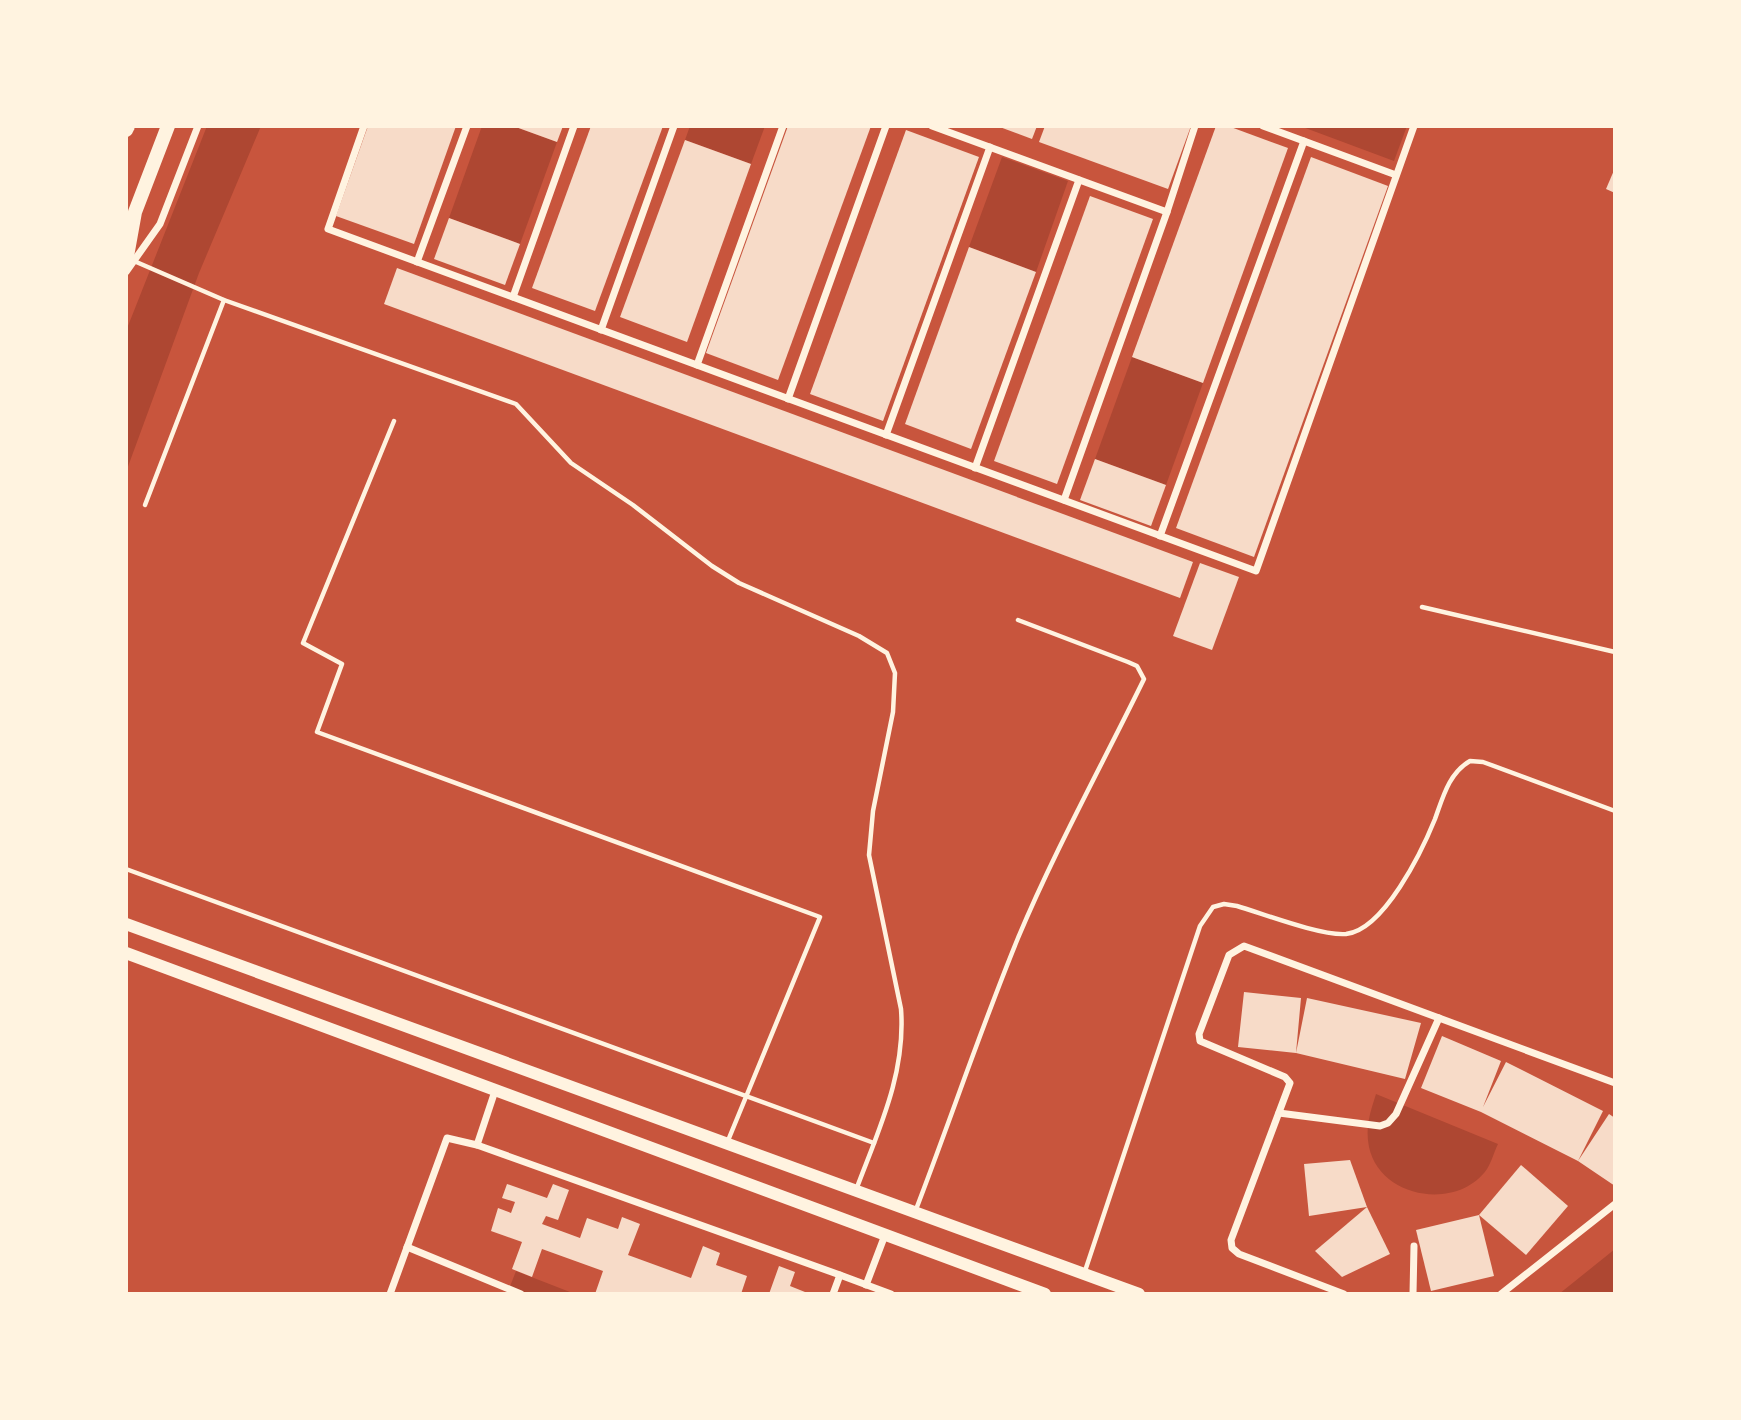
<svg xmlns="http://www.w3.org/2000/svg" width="1741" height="1420" font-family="'Libre Baskerville',serif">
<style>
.green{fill:#ae4732}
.building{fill:#f7dbc8}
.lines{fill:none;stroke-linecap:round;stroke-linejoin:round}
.service{stroke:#fff3e0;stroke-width:4.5}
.minor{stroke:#fff3e0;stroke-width:7}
.tertiary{stroke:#fff3e0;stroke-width:12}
.secondary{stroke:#fff3e0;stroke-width:14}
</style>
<rect width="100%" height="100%" fill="#c8553d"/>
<g class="green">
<path d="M207,126H261L199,273L126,472V331Z"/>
<path d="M482,126H513L557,142L520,244L449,218Z"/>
<path d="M690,126H765L751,164L685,140Z"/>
<path d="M1300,126H1407L1394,161Z"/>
<path d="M1002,157L1068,181L1036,272L969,247Z"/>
<path d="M1132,357L1203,383L1166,485L1095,459Z"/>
<path d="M1376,1094L1498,1144C1494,1152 1492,1161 1487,1169C1458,1211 1380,1199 1369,1147C1365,1127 1370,1113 1376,1094Z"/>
<path d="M1615,1249V1294H1559Z"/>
<path d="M516,1271L575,1294H507Z"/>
</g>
<g class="building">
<path d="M368,126H456L414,244L336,216Z"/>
<path d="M513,126H563L557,142Z"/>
<path d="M591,126H663L595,311L532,288Z"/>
<path d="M788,126H871L778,380L706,353Z"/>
<path d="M997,126H1037L1032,139Z"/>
<path d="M1045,126H1191L1168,189L1039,142Z"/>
<path d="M1216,126H1228L1288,148L1203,383L1132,357Z"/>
<path d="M906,130L979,157L883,421L810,394Z"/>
<path d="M685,140L751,164L687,342L620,317Z"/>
<path d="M1311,157L1388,186L1254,557L1176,528Z"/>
<path d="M1615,168V193L1606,189Z"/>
<path d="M1090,196L1153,219L1057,484L994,461Z"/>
<path d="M449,218L520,244L505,285L434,259Z"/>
<path d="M969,247L1036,272L971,449L905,424Z"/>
<path d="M397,268L1193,562L1180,598L384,304Z"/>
<path d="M1095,459L1166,485L1151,526L1080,500Z"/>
<path d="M1200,563L1239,577L1212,650L1173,636Z"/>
<path d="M1244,992L1301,998L1296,1053L1307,998L1421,1023L1405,1079L1296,1053L1238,1047Z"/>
<path d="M1442,1036L1501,1061L1483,1107L1506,1062L1603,1111L1578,1161L1609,1114L1615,1118V1186L1578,1161L1481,1112L1421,1088Z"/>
<path d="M1350,1160L1367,1207L1309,1216L1304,1164Z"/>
<path d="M1521,1165L1568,1206L1526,1255L1479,1215Z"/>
<path d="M507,1184L547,1198L553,1184L569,1190L558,1220L546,1216L542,1224L580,1238L587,1218L618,1229L622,1217L640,1224L628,1255L691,1278L703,1246L720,1253L716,1265L747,1276L741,1294H595L603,1271L542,1249L532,1277L512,1269L522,1242L491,1231L498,1208L511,1213L515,1202L502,1198Z"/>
<path d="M1367,1207L1390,1254L1342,1277L1315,1251Z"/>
<path d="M1479,1215L1494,1276L1431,1291L1416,1230Z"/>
<path d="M779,1266L795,1272L790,1286L810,1294H769Z"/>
</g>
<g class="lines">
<g class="service">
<path d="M134,261L224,300L516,404L571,463L633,505L712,566L739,583L859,636L887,653L895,673L893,712L873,811L869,855L901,1009C906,1074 878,1131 856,1190"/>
<path d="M394,421L303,643L342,664L317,732L820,917L727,1143"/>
<path d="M145,505L224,300"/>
<path d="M1422,607L1615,652"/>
<path d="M126,869L874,1143"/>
<path d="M915,1212C950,1121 981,1028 1018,938C1055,850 1102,765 1144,679L1137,666L1128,662L1018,620"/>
<path d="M1084,1274L1200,926L1213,907L1224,904L1237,906C1264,914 1321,936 1346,934C1384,930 1422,851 1435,819C1443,797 1449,773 1470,761L1483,762L1615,811"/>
</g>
<g class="minor">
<path d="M364,126L328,229L1256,571L1414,126"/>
<path d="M932,126L1167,212L1195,126"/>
<path d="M1263,126L1396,175"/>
<path d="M417,262L467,126"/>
<path d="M126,272L160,224L198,126"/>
<path d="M513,297L574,126"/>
<path d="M601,330L674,126"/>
<path d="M697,365L783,126"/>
<path d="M788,399L886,126"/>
<path d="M886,435L990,147"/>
<path d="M975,468L1079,180"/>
<path d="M1064,500L1167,212"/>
<path d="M1160,536L1304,141"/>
<path d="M1279,1113L1380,1126L1388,1123L1396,1114L1439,1018"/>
<path d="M477,1145L840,1275"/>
<path d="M407,1247L521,1294"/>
<path d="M866,1285L885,1235"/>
<path d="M390,1294L447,1138L477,1145L495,1091"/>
<path d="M833,1294L840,1275L891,1294"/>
<path d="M1344,1294L1239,1254L1232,1248L1231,1240L1290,1083L1285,1077L1200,1041L1199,1034L1229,955L1244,946L1615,1083"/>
<path d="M1413,1294L1414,1246"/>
<path d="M1501,1294L1615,1204"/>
</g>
<g class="tertiary">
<path d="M126,924L1139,1294"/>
<path d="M126,953L1045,1294"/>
</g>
<g class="secondary">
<path d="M126,130L128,126"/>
<path d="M126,262L135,212L168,126"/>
</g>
</g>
<rect width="1741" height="1420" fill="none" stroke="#fff3e0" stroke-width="256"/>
</svg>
